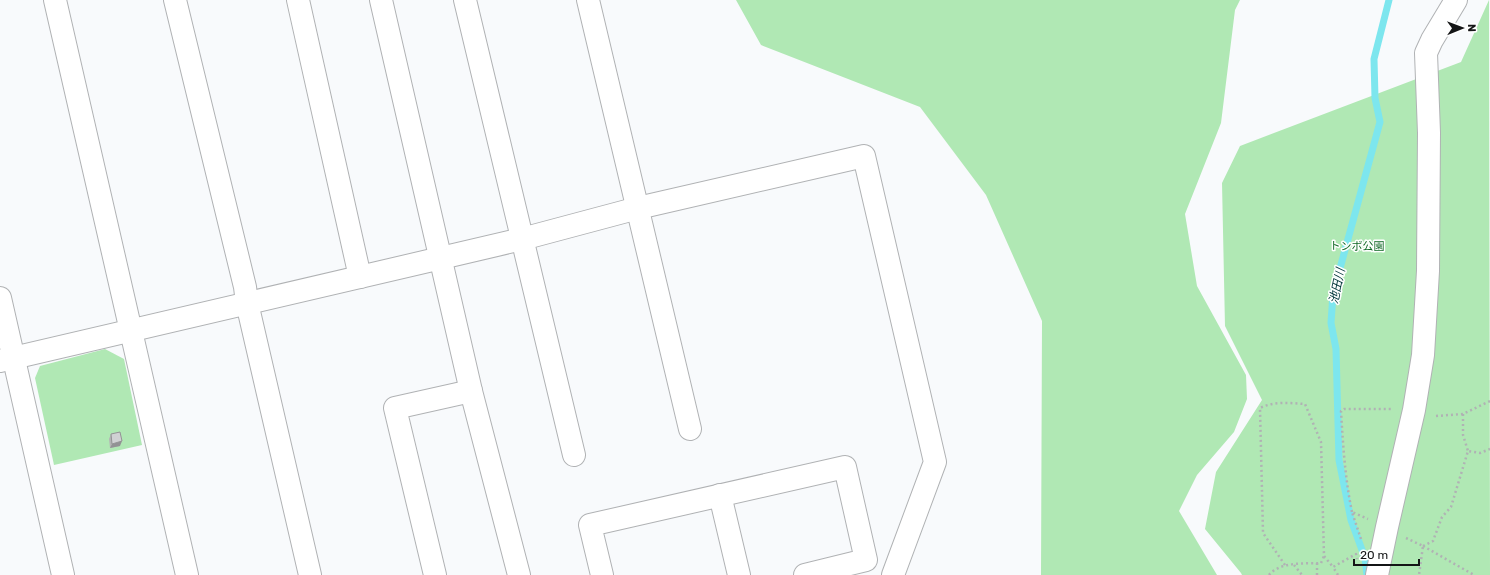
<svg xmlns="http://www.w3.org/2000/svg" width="1490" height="575" font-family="Rubik,'Noto Sans JP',sans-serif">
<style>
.green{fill:#b0e8b4}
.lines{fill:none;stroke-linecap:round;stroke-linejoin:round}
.stream{stroke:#7de6ee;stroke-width:7}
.street-casing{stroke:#b0b2b4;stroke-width:24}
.secondary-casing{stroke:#b0b2b4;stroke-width:24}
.path{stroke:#b0b2b4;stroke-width:2.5;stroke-dasharray:2 3;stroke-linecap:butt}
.street{stroke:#fff;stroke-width:22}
.secondary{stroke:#fff;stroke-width:22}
.wall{fill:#b3b4b5}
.shaded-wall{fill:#929294}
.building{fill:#d0d1d3;stroke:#929294}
.labels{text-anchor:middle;stroke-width:3;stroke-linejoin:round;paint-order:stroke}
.park-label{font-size:11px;fill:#106825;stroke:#fff}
.water-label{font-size:12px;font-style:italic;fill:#01363a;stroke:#fff}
</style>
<rect width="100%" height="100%" fill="#f8fafc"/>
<g class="green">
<path d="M736,0H1240L1235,10L1221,123L1185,214L1197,286L1246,375L1247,399L1234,432L1197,475L1179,511L1217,575H1041L1042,321L986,195L920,107L761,45Z"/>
<path d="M1489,0L1490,575H1242L1241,573L1205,529L1216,472L1262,400L1225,326L1222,183L1240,146L1461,62Z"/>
<path d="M105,349L124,359L142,445L54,465L35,378L40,366Z"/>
</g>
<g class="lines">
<path class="stream" d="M1367,575L1365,558L1351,520L1339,460L1336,349L1331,323L1333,294L1380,122L1375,98L1374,59L1389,0"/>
<g class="street-casing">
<g id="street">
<path d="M55,0L187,575"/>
<path d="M175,0L245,287L247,303L310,575"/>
<path d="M298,0L360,277"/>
<path d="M465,0L574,455"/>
<path d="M588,0L690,429"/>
<path d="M441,258L522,239L638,208L864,156L935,462L893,575"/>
<path d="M0,298L63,575"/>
<path d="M720,495L739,575"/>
<path d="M435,575L395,408L471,391"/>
<path d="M602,575L590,525L845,467L866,560L805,575"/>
<path d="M1377,575L1387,527L1414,410L1423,355L1428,271L1429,133L1426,53L1432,40L1456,0"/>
</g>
</g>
<g class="secondary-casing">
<g id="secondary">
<path d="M381,0L471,391L519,575"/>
<path d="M0,361L441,258"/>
</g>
</g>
<g class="path">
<path d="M1463,414V435L1468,451"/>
<path d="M1436,416L1463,414L1490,401"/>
<path d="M1352,512C1345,478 1343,445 1341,411L1344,409H1392"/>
<path d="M1406,538L1423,546L1419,575"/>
<path d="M1361,539L1352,512L1368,519"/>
<path d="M1423,546L1433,541L1442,517L1451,507L1468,451L1480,453L1490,449"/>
<path d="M1423,546L1474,575"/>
<path d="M1317,563V575"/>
<path d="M1285,565L1263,533L1260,408C1274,401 1290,403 1305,404L1321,442L1324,556L1333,567"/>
<path d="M1294,565L1302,575"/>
<path d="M1269,575C1281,561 1304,564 1321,563L1324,556"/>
<path d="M1338,575L1333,567L1356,554L1357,559"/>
</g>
<use href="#street" class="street"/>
<use href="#secondary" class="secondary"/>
</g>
<path class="wall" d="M111,434L120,446L110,448L109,439Z"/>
<path class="shaded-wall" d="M122,441L120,446L110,448L112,444Z"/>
<path class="building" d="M120,432L122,441L112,444L111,434Z"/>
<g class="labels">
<g class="park-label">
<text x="1357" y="250">トンボ公園</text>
</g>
<g class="water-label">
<text transform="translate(1337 286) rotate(-78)" y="4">池田川</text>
</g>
</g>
<g transform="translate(1462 28) rotate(89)" stroke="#ffffff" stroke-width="3" paint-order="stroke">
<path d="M0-3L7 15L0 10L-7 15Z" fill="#141516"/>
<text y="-6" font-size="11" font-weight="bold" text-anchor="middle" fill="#141516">N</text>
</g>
<path d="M1354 559v6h65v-6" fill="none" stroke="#141516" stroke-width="2"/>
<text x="1360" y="559" font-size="12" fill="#141516" stroke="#ffffff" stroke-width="3" paint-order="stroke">20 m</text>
</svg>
